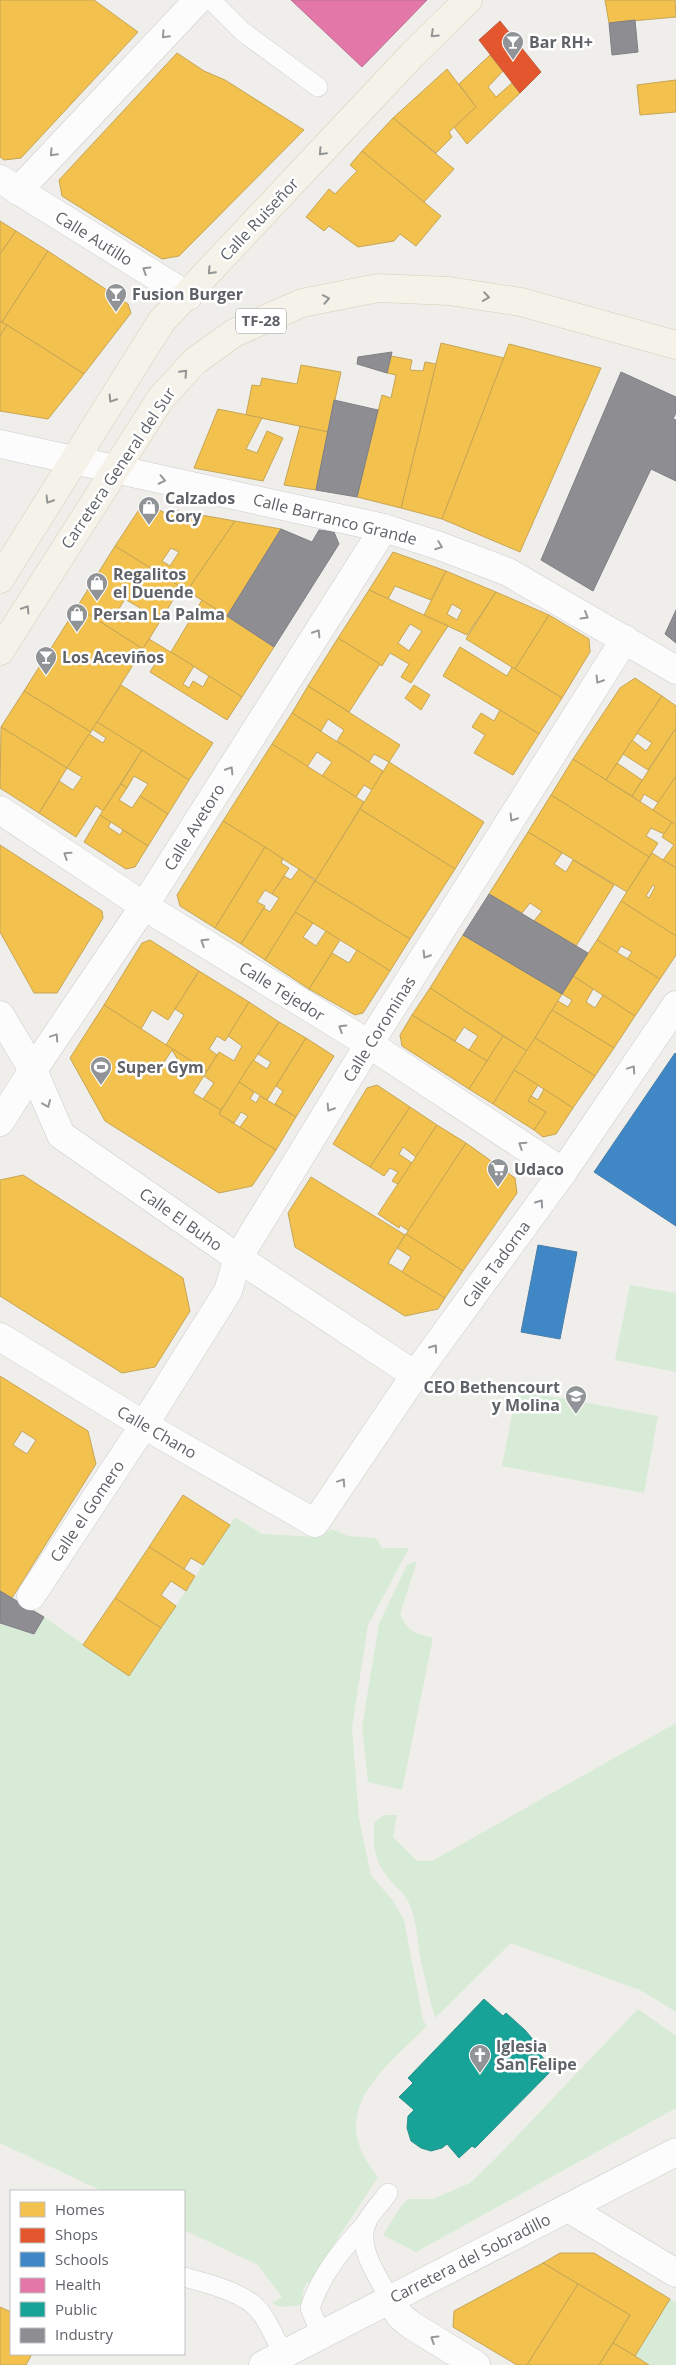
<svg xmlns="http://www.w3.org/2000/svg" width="676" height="2365" font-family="'Open Sans',sans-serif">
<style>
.green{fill:#d8ebd6}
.homes{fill:#f2c14e;stroke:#c6a556;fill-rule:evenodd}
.shops{fill:#e4572e;stroke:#bc5b3f}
.schools{fill:#3f88c5;stroke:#497da9}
.health{fill:#e377a8;stroke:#bb7195}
.public{fill:#17a398;stroke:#2d908a}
.industry{fill:#8d8d92;stroke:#7f8085}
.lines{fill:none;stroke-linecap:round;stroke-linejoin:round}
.lane-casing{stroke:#cbcccc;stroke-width:20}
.street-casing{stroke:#cbcccc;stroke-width:29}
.secondary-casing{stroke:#cacacb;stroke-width:29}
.primary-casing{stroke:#d7ceb8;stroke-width:29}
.lane{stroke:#fdfcfc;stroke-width:19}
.street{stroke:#fdfcfc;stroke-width:28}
.secondary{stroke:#fdfcfc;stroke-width:28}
.primary{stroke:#f4f2e9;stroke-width:28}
.oneway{stroke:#939595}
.oneway2{stroke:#96999c}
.labels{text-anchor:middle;stroke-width:5;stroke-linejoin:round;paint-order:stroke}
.shield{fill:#fff;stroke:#8f9295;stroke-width:1}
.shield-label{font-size:15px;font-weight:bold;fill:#5f6368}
.poi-label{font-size:16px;font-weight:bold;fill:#5f6368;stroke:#fff;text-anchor:start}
.street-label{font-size:16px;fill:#5f6368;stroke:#fff}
</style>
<rect width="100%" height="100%" fill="#efeeea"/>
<g class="green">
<path d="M630,1285L676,1293V1372L615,1360Z"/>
<path d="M517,1390L658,1416L644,1493L502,1466Z"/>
<path d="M235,1517L262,1534L318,1537L332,1529L348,1536L376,1538L382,1548H409L368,1625L352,1727L359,1819L371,1875L393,1901L404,1920L423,2020L427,2026C383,2070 323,2112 378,2177L317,2270L314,2281L307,2283L303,2291V2305L281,2307L272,2303L282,2297L258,2265L184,2230V2191H102L0,2143V1624L34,1634L44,1617L129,1676Z"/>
<path d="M417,1561L400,1614C408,1632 414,1633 433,1638L402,1790L368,1782L362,1727L379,1624L407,1565Z"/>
<path d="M676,1723V2012L640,1990L511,1943L435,2018C430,2001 426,1983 422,1966C417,1946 418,1924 410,1905C405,1892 393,1886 386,1875C374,1860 373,1842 374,1823L384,1815H397L393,1837L417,1861H432Z"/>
<path d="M638,2009L676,2036V2108L416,2252L383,2235L401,2206L408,2199H433L470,2183L497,2157Z"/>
<path d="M670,2299L676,2302V2365H649L635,2356Z"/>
</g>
<g class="homes">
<path d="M0,0H94L138,32L21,158L4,160L0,157Z"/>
<path d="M605,0H675L676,17L609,23Z"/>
<path d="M177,53L204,71L225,80L304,130L182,253L179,256L162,259L62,196L59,180Z"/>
<path d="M490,55L503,71L488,87L496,97L512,83L520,93L467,144L454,127L476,107L459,84Z"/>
<path d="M447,69L476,107L449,132L452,137L436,153L393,118Z"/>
<path d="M676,80V112L640,115L637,85Z"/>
<path d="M393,118L454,169L424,202L362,151Z"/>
<path d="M362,151L441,216L416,246L400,234L394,241L358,247L329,226L324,231L306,217L329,189L335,194L357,171L350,165Z"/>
<path d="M0,221L16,231L0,254Z"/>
<path d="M16,231L48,251L2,322L0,321V254Z"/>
<path d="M48,251L128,304L131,313L84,374L2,322Z"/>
<path d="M0,321L7,325L0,336Z"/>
<path d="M7,325L84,374L48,419L0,411V336Z"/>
<path d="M441,343L504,358L442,519L401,508Z"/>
<path d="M509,344L601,368L520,552L442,519Z"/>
<path d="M391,356L412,360L410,370L423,371L425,362L436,364L401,508L357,497L382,395L391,398L396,375L387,373Z"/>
<path d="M301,365L341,372L328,432L246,415L252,385L260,386L262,378L297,384Z"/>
<path d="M218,409L262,418L246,449L257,453L267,431L283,438L263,481L194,468Z"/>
<path d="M300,426L328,432L316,490L284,485Z"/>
<path d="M144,502L165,513L167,509L235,521L187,591L115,546ZM171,548L179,552L170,566L162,561Z"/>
<path d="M235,521L281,529L227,616L187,591Z"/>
<path d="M115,546L181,587L143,649L77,607ZM125,599L140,608L131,622L117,612Z"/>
<path d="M393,552L446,571L431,600L395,586L388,599L369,590Z"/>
<path d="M446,571L496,592L467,635L424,615ZM452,604L462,610L457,620L447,614Z"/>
<path d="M369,590L448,626L411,683L401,677L409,664L390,653L382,666L338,638ZM410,624L422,631L409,651L398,643Z"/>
<path d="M496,592L549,615L515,669L466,639Z"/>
<path d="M202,600L274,647L242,697L171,652Z"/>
<path d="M77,607L143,649L91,732L24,691Z"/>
<path d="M549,615L589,639L590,652L562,698L515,669Z"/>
<path d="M338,638L380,664L349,712L308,686Z"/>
<path d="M149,639L194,666L183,684L189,688L193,681L203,687L209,676L242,697L227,720L150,672L155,664L139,654Z"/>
<path d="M460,647L507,676L512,667L515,669L562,698L539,734L443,676Z"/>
<path d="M635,678L662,696L606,780L573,759L620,688Z"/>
<path d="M121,685L213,743L189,780L97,722Z"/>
<path d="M414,685L430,695L421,710L405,698Z"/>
<path d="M308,686L400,745L389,762L374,754L369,762L337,741L344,730L328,719L321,731L292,713Z"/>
<path d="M24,691L91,732L67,768L1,727Z"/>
<path d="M662,696L676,706V728L648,770L623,754L632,740L646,751L652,743L637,733Z"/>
<path d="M500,710L539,734L513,775L474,753L485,735L472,727L481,713L494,721Z"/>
<path d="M292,713L383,771L372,790L364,785L356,797L322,776L332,762L317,752L307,767L272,744Z"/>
<path d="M97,722L142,750L103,811L96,806L76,837L39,813L59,781L73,790L82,777L67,768L89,734L103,743L106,738L92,729Z"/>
<path d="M1,727L67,768L39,813L0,788Z"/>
<path d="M676,728V776L659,803L644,794L640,802L632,796Z"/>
<path d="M272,744L364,802L316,880L223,821Z"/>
<path d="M142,750L189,780L168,814L140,796L148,784L134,776L127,788L121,784Z"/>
<path d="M573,759L672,822L664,834L651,828L646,836L658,843L649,857L551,795Z"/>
<path d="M389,762L484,822L455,869L360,809Z"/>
<path d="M617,763L642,780L632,796L606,780Z"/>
<path d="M676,776V825L653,810Z"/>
<path d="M121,784L127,788L119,800L132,808L140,796L168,814L148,846L100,815Z"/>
<path d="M551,795L649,857L627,892L528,832Z"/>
<path d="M360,809L455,869L410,939L315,881Z"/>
<path d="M100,815L111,822L108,827L120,835L123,830L148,846L135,867L126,869L84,842Z"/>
<path d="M223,821L265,847L215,928L180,906L177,895Z"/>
<path d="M672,822L676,825V868L663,860L674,845L662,837Z"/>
<path d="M528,832L562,853L554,864L566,872L573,860L614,885L576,946L534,921L542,911L530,903L522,913L489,894Z"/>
<path d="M0,845L102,911L103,918L57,993H34L0,932Z"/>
<path d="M265,847L283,859L281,863L289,868L272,894L265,890L257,902L265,906L241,944L215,928Z"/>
<path d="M652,853L676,868V936L621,901ZM653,885L655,887L649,898L646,896Z"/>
<path d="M299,869L315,881L265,960L241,944L264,908L270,912L279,898L272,894L284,876L291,880Z"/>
<path d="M315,881L410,939L390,971L295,912Z"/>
<path d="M621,901L676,936V955L660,979L627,959L632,952L621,946L617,953L597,940Z"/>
<path d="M295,912L313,923L303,937L316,946L326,931L340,940L309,989L265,960Z"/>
<path d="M463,935L562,994L527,1051L430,988Z"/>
<path d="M150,940L199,971L168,1020L152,1010L141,1029L104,1005L142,943Z"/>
<path d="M597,940L660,979L635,1016L573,976Z"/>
<path d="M357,950L390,971L363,1013L355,1015L309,989L332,953L349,963Z"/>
<path d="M199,971L249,1002L225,1041L217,1036L209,1049L217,1055L207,1071L166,1045L184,1015L175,1009Z"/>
<path d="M573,976L593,989L586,1002L595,1008L603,995L635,1016L614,1048L552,1010L558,1001L568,1007L572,1000L562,994Z"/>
<path d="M430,988L503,1036L487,1061L469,1050L478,1036L464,1027L455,1041L412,1015Z"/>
<path d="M249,1002L279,1022L221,1110L203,1099L214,1083L204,1076L219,1052L234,1061L242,1046L228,1036Z"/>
<path d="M104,1005L207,1071L193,1093L221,1110L219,1114L276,1150L252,1186L219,1193L105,1121L70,1058ZM172,1050L181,1065L177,1075L162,1065Z"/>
<path d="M552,1010L614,1048L595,1076L535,1038Z"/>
<path d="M412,1015L487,1061L469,1089L402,1046L400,1035Z"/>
<path d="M279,1022L306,1038L267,1100L239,1082L253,1060L267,1069L271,1062L258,1054Z"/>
<path d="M503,1036L527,1051L493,1104L469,1089Z"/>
<path d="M306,1038L334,1056L296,1117L275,1104L283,1091L276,1086Z"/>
<path d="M535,1038L595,1076L573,1108L514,1070Z"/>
<path d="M514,1070L538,1085L528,1101L546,1112L534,1130L493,1104Z"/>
<path d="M239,1082L254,1092L250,1099L256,1103L260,1096L296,1117L276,1150L240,1127L248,1116L241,1112L234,1123L219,1114Z"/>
<path d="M377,1085L410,1107L370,1167L333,1144L367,1088Z"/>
<path d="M544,1089L573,1108L556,1134L543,1137L534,1130L546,1112L528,1101L531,1096L538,1100Z"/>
<path d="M410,1107L437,1125L416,1157L403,1147L399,1154L412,1163L398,1184L392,1181L398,1172L390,1168L384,1176L370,1167Z"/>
<path d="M437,1125L466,1143L409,1231L400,1225L399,1228L378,1214Z"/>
<path d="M466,1143L515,1178L517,1193L463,1271L406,1234Z"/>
<path d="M23,1175L183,1278L190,1311L155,1367L122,1373L0,1296V1180Z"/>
<path d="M311,1177L405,1235L388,1263L445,1298L438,1309L405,1316L295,1247L288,1213Z"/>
<path d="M406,1234L463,1271L445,1298L402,1272L411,1257L397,1248Z"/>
<path d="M0,1376L88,1431L96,1464L12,1598L0,1591ZM22,1431L36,1440L27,1454L13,1445Z"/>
<path d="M183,1495L230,1525L203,1565L191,1558L184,1569L149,1547Z"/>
<path d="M149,1547L195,1576L186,1591L171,1581L161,1595L176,1606L161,1628L115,1598Z"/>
<path d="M115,1598L161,1628L129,1676L83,1645Z"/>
<path d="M560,2253H594L670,2299L635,2356L613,2343L630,2315L543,2263Z"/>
<path d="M543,2263L578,2284L527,2365H517L453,2327L454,2311Z"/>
<path d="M578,2284L630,2315L599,2365H527Z"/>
<path d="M0,2307L11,2312V2354H32L26,2365H0Z"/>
<path d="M613,2343L635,2356L649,2365H599Z"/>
</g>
<path class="shops" d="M500,21L541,72L520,93L479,40Z"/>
<g class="schools">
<path d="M675,1053L676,1054V1226L594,1172Z"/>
<path d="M538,1245L577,1252L560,1339L521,1332Z"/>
</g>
<path class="health" d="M291,0H427L362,67Z"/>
<path class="public" d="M484,1999L503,2016L506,2013L525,2030L542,2050L539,2053L553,2069L475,2148L472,2146L459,2158L447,2144L442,2148L431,2151L421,2148L411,2141L407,2128L408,2116L414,2110L399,2097L413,2083L408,2078Z"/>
<g class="industry">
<path d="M635,20L638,52L612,55L609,23Z"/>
<path d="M392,352L387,373L357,364L358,357Z"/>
<path d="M621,372L676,397V413L673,419L676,420V481L651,469L593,591L541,560Z"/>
<path d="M334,400L378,410L357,497L316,490Z"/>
<path d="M281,529L312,542L319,530L334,532L339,544L274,647L227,616Z"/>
<path d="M676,610V643L665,634Z"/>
<path d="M489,894L588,953L562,994L463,935Z"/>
<path d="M0,1591L44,1617L34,1634L0,1623Z"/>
</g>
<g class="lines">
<g class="lane-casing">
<g id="lane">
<path d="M211,0L243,32L318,87"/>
<path d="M388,2193C382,2202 372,2211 367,2221C355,2247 379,2278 390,2299"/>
<path d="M184,2277C206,2283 248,2293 261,2313C270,2325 276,2341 284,2354"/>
<path d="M321,2335L310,2308C321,2274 343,2248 367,2222"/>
</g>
</g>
<g class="street-casing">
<g id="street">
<path d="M0,179L188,296"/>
<path d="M18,191L198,0"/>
<path d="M0,444L384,528L437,545L508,572L676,670"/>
<path d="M0,810L144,906L369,1044L563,1172"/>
<path d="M0,1015L33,1070L61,1135L238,1258L415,1375"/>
<path d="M0,1122L33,1070L144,906L384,528"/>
<path d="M0,1337L144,1425L315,1523L415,1375L563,1172L676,1005"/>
<path d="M31,1596L144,1425L228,1291L238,1258L369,1044L625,639"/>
<path d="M568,2208L676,2273"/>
<path d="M390,2299L400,2316L411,2325L476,2365"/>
</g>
</g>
<g class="secondary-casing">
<path id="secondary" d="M263,2365L676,2152"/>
</g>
<g class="primary-casing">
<g id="primary">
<path d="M0,579L161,322L412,55L468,0"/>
<path d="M0,651L161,398L195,361L234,333L302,303L378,288L449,291L521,302L676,345"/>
</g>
</g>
<use href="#lane" class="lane"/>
<use href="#street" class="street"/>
<use href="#secondary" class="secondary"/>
<use href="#primary" class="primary"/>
</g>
<defs><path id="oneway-chevron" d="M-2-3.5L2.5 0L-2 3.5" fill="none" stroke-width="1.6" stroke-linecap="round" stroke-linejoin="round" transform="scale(1.25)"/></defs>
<g class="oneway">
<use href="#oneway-chevron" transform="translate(434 34) rotate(136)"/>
<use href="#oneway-chevron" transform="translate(322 152) rotate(133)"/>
<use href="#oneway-chevron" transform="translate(211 271) rotate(133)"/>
<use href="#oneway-chevron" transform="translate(486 297) rotate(9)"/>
<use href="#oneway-chevron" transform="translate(326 299) rotate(-11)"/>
<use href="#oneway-chevron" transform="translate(184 373) rotate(-47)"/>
<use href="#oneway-chevron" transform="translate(112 399) rotate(122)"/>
<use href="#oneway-chevron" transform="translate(49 500) rotate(122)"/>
<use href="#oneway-chevron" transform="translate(26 609) rotate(-58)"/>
</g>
<g class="oneway2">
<use href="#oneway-chevron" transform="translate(165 35) rotate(133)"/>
<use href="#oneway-chevron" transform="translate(53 153) rotate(133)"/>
<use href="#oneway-chevron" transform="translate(146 270) rotate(-148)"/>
<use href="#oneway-chevron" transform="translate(162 480) rotate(12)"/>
<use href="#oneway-chevron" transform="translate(439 546) rotate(20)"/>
<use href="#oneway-chevron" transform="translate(585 616) rotate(30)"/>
<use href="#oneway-chevron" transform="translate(317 633) rotate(-58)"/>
<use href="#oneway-chevron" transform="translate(599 680) rotate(122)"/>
<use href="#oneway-chevron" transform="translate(230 770) rotate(-58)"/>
<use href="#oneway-chevron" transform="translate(513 818) rotate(122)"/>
<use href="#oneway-chevron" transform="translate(67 855) rotate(-146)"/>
<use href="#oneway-chevron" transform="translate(204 942) rotate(-148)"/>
<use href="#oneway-chevron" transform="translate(426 955) rotate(122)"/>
<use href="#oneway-chevron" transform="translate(342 1028) rotate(-148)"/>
<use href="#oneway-chevron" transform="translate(55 1037) rotate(-56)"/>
<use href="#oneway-chevron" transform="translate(632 1069) rotate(-56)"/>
<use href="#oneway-chevron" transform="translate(47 1104) rotate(67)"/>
<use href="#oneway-chevron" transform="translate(330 1108) rotate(122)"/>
<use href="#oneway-chevron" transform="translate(522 1145) rotate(-147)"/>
<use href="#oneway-chevron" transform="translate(540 1203) rotate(-54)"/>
<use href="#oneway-chevron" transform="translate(434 1348) rotate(-54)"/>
<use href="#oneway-chevron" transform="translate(342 1482) rotate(-56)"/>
<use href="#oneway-chevron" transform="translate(434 2339) rotate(-148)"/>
</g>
<defs>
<g id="bar-pin" transform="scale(1.125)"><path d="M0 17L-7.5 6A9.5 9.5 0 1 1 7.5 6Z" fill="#919496" stroke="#fff"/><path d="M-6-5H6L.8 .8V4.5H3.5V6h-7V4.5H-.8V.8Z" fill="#fff"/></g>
<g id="shop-pin" transform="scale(1.125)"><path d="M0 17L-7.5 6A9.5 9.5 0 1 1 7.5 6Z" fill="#919496" stroke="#fff"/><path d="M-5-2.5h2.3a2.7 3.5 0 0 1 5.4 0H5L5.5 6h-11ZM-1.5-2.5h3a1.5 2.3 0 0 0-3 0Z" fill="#fff"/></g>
<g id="stadium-pin" transform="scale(1.125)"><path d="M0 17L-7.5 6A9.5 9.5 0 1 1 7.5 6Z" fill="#919496" stroke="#fff"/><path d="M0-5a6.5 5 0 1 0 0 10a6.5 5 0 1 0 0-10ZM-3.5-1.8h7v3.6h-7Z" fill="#fff"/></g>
<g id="supermarket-pin" transform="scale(1.125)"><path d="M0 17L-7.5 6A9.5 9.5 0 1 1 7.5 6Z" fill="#919496" stroke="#fff"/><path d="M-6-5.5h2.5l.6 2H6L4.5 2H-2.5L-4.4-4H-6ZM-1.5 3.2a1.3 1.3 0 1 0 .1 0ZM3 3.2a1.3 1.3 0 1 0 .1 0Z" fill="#fff"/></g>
<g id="school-pin" transform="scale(1.125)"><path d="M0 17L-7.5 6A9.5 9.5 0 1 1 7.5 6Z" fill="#919496" stroke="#fff"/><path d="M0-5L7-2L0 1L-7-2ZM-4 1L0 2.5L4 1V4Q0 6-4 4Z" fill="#fff"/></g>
<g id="church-pin" transform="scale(1.125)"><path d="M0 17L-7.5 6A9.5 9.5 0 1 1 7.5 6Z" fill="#919496" stroke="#fff"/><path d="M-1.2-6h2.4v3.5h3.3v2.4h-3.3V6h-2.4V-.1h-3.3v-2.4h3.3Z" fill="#fff"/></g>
</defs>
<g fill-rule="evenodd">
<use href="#bar-pin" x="513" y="42"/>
<use href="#bar-pin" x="116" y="294"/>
<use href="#shop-pin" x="149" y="507"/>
<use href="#shop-pin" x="97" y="583"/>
<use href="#shop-pin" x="77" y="614"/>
<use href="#bar-pin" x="46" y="657"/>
<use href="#stadium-pin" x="101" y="1067"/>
<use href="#supermarket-pin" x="498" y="1169"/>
<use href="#school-pin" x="576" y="1396"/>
<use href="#church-pin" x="480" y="2055"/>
</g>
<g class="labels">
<rect class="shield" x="236" y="308.5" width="50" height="25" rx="4"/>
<g class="shield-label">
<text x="261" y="326">TF-28</text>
</g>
<g class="poi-label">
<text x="529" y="48">Bar RH+</text>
<text x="132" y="300">Fusion Burger</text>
<text x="165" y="504">Calzados<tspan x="165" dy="18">Cory</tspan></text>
<text x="113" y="580">Regalitos<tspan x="113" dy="18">el Duende</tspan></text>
<text x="93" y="620">Persan La Palma</text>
<text x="62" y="663">Los Aceviños</text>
<text x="117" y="1073">Super Gym</text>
<text x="514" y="1175">Udaco</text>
<text x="560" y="1393" text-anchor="end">CEO Bethencourt<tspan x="560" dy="18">y Molina</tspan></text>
<text x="496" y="2052">Iglesia<tspan x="496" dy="18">San Felipe</tspan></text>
</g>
<g class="street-label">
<text transform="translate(259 219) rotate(-47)" y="6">Calle Ruiseñor</text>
<text transform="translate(94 238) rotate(32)" y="6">Calle Autillo</text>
<text transform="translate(118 468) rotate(-56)" y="6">Carretera General del Sur</text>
<text transform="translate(335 519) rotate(14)" y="6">Calle Barranco Grande</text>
<text transform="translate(194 827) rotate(-58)" y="6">Calle Avetoro</text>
<text transform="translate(282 991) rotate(32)" y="6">Calle Tejedor</text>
<text transform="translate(379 1029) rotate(-58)" y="6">Calle Corominas</text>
<text transform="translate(181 1219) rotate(35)" y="6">Calle El Buho</text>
<text transform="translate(496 1264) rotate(-54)" y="6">Calle Tadorna</text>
<text transform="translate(157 1432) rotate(30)" y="6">Calle Chano</text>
<text transform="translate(87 1511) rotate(-56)" y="6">Calle el Gomero</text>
<text transform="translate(470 2258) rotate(-27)" y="6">Carretera del Sobradillo</text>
</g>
</g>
<rect x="10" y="2190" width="175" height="165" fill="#ffffff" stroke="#bfc1c3"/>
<rect x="20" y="2202" width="25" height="15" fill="#f2c14e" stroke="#bfc1c3"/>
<text x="55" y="2215" font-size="15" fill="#5f6368">Homes</text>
<rect x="20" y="2228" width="25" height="15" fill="#e4572e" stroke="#bfc1c3"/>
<text x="55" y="2240" font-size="15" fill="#5f6368">Shops</text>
<rect x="20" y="2252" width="25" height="15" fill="#3f88c5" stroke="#bfc1c3"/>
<text x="55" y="2265" font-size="15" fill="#5f6368">Schools</text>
<rect x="20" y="2278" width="25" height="15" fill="#e377a8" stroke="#bfc1c3"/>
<text x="55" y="2290" font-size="15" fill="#5f6368">Health</text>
<rect x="20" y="2302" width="25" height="15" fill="#17a398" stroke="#bfc1c3"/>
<text x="55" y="2315" font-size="15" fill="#5f6368">Public</text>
<rect x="20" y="2328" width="25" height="15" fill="#8d8d92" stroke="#bfc1c3"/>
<text x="55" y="2340" font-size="15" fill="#5f6368">Industry</text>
</svg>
